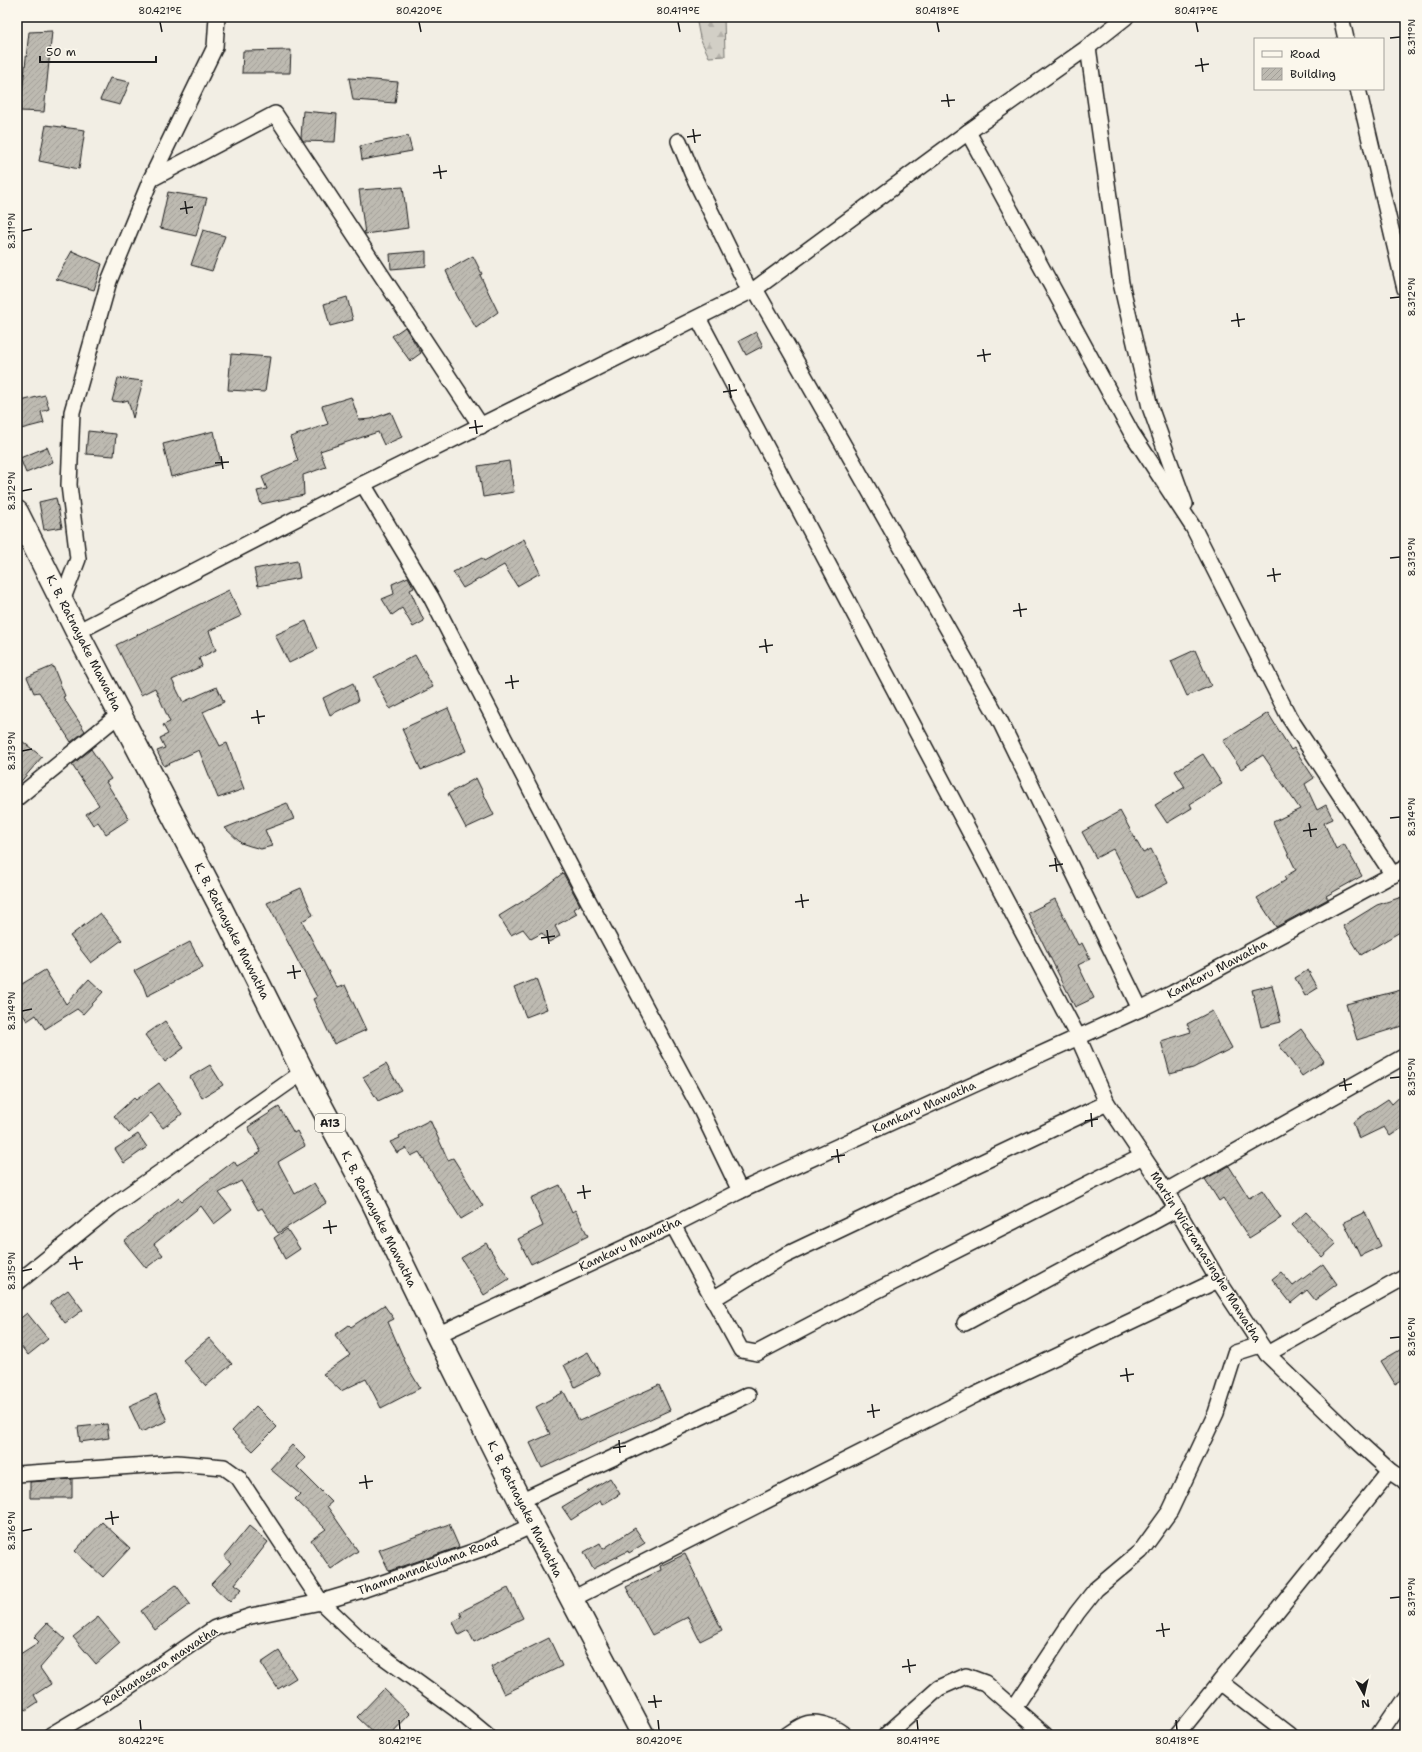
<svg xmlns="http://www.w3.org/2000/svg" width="1422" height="1752" font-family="'Shantell Sans',sans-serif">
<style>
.forest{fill:url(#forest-firs);stroke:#777671}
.building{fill:url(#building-hatch);stroke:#1c1c1c}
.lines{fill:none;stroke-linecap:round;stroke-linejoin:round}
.minor-casing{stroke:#1c1c1c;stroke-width:18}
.highway-casing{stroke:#1c1c1c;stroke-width:25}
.minor{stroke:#fbf7ec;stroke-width:15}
.highway{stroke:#fbf7ec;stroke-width:22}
.ticks{fill:none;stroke:#1c1c1c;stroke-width:1.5}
.labels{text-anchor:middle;stroke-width:3;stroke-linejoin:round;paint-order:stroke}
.shield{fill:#fbf7ec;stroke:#5f5e5a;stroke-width:1}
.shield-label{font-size:11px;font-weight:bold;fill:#1c1c1c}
.street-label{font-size:12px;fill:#1c1c1c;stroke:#fbf7ec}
.neatline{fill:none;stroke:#1c1c1c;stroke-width:1.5}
.ticks-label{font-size:10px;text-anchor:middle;fill:#1c1c1c}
</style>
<defs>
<pattern id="forest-firs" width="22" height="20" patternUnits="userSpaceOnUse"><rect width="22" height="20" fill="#d2cfc6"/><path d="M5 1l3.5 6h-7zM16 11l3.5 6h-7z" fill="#b4b1aa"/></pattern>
<pattern id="building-hatch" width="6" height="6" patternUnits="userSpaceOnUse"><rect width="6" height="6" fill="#bdbab1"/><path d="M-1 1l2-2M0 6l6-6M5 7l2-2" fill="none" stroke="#a29f98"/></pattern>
</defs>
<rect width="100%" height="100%" fill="#f2eee4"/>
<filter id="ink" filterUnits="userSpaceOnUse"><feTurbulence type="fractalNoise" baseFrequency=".025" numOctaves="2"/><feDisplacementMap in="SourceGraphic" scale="8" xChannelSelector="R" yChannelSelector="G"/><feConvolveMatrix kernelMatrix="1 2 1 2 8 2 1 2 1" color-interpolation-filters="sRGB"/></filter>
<g filter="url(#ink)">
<path class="forest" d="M696,17H724L725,56L709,57L700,38Z"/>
<g class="building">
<path d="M52,31L44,112L20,111L29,32Z"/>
<path d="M291,50L290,73H242L243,51Z"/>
<path d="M110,78L130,82L120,105L100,100Z"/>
<path d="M349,78L398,82L395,103L353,100Z"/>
<path d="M303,111L337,114L335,142L303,141L301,137Z"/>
<path d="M46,125L85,130L79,169L39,161Z"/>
<path d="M408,136L412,151L362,160L360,146Z"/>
<path d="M403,187L408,228L365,234L359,190Z"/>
<path d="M168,192L207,198L196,236L160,228Z"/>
<path d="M203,230L225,236L212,271L191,265Z"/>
<path d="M72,251L102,264L94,290L56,279Z"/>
<path d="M426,251V266L391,269L390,254Z"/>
<path d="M473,256L482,274L480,275L498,312L476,328L457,296L446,271Z"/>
<path d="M347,297L353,320L330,326L324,304Z"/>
<path d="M405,327L421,353L410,361L392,336Z"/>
<path d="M756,332L763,346L746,355L739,341Z"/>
<path d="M231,354L270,357L265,392L228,390Z"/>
<path d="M118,378L143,381L133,418L128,400L121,402L112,401Z"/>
<path d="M45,395L49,409L41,412L44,423L17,430V402Z"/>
<path d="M351,397L359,420L371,419L391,412L402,437L384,445L378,432L320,451L326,467L303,475L304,495L261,504L257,491L267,489L262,477L298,461L290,437L328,424L322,406Z"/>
<path d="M88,431L116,434L114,456L86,454Z"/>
<path d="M214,431L221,464L171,477L163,444Z"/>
<path d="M47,447L53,462L26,473L20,458Z"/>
<path d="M509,461L514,492L483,497L478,466Z"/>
<path d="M56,498L62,527L44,530L39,502Z"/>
<path d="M524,539L540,573L517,586L504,565L463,588L453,572L482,558L484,561Z"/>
<path d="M297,561L300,578L258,586L254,569Z"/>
<path d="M408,577L414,588L410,590L424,621L413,627L402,608L392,615L382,599L394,594L392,584Z"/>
<path d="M229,590L241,616L209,631L216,650L199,658L202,666L172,680L183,702L217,687L224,702L203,712L220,746L227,743L244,789L218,798L199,750L164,766L157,751L165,748L160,738L168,734L163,725L170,722L155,688L141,695L116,645Z"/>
<path d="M306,621L318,649L289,663L275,635Z"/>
<path d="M1195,650L1211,686L1187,696L1171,661Z"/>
<path d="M415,655L433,687L390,709L374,677Z"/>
<path d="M53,666L65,696L63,697L85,731L71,742L39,692L34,693L27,677Z"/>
<path d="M353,683L358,701L330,715L323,698Z"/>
<path d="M448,708L466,751L421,770L402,729Z"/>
<path d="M1268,713L1291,750L1294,748L1314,778L1305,784L1317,810L1326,805L1333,819L1324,823L1336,849L1344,844L1362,876L1326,896L1328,899L1276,927L1257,898L1286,880L1284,877L1296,870L1273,822L1300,809L1263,755L1241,769L1223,741Z"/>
<path d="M17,737L42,757L17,786Z"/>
<path d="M91,749L111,779L106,782L129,819L106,834L98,822L93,825L86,814L99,805L72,765Z"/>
<path d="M1203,754L1222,784L1190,804L1192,808L1167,823L1155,805L1185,787L1175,771Z"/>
<path d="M476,778L494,815L466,828L448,794Z"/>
<path d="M287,803L294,819L265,830L272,846L261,849L250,846L241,843L225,828Z"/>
<path d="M1120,811L1143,853L1151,849L1168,883L1138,898L1113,849L1096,858L1082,832Z"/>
<path d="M563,873L580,905L574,909L577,914L555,926L560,936L549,942L542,933L531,939L523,929L511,935L499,916L538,892Z"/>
<path d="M301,888L313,915L302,921L337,988L345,985L366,1030L334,1044L313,999L317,997L267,903Z"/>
<path d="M1405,896V929L1361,955L1343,926L1377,905Z"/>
<path d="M1055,899L1078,945L1082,943L1090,959L1078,965L1094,998L1075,1007L1028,913Z"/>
<path d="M100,913L122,940L91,963L70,936Z"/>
<path d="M190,942L203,967L147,996L143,985L134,971Z"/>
<path d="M45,970L66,1004L89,979L103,992L83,1014L77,1009L45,1029L36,1015L27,1021L17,1004V987Z"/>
<path d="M1308,970L1318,988L1305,996L1295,978Z"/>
<path d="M536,979L547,1009L526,1017L514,988Z"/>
<path d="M1272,985L1281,1022L1261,1027L1252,990Z"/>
<path d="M1405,989V1025L1357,1040L1346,1004Z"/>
<path d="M1212,1011L1232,1048L1193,1068L1170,1074L1161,1041L1191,1032L1187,1024Z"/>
<path d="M165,1021L184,1048L165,1062L145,1035Z"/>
<path d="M1301,1029L1324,1061L1302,1076L1279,1045Z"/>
<path d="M386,1064L401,1090L378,1101L363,1077Z"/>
<path d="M210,1065L223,1085L202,1098L190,1077Z"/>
<path d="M159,1083L182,1114L163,1128L151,1113L129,1133L114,1116L134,1098L136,1100Z"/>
<path d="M1405,1092V1126L1390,1136L1384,1127L1359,1139L1353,1122L1388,1099L1392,1104Z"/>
<path d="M279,1107L294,1133L297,1131L305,1146L278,1162L295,1194L314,1183L326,1203L278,1233L262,1208L258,1210L241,1181L219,1193L232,1210L214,1224L201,1206L154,1244L163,1255L146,1268L124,1241L179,1198L182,1201L234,1161L237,1166L261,1152L248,1127Z"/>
<path d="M430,1120L448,1160L453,1158L483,1206L461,1219L419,1152L411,1156L406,1148L397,1153L390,1142L400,1138L399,1136Z"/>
<path d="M138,1134L147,1147L124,1163L115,1149Z"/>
<path d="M1229,1166L1249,1198L1262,1190L1281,1218L1249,1238L1223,1198L1219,1201L1205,1179Z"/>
<path d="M560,1185L572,1212L575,1210L588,1236L531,1264L518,1239L543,1226L531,1198Z"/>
<path d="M1306,1212L1336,1244L1322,1257L1292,1225Z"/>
<path d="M1365,1212L1381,1246L1360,1256L1344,1222Z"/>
<path d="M287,1229L300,1249L285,1259L274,1238Z"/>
<path d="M486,1243L509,1279L484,1295L461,1258Z"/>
<path d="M1323,1264L1337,1284L1315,1300L1307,1290L1291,1303L1272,1279L1281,1272L1293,1286Z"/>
<path d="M68,1290L83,1310L65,1323L50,1303Z"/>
<path d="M384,1305L394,1319L388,1322L407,1366L420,1388L381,1408L366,1379L341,1391L323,1374L350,1355L335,1335L349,1325L351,1327Z"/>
<path d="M27,1313L48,1339L28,1355L17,1341V1321Z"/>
<path d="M209,1338L232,1364L206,1386L183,1360Z"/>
<path d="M1405,1347V1378L1395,1384L1381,1361Z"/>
<path d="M588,1352L600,1374L575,1387L564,1365Z"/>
<path d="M659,1385L670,1410L542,1468L530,1443L550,1434L536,1407L564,1392L579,1421Z"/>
<path d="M156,1394L167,1421L141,1432L129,1406Z"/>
<path d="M256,1406L277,1427L253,1451L232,1431Z"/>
<path d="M107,1424L109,1438L80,1442L78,1427Z"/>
<path d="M292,1445L305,1458L297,1467L332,1502L327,1506L358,1551L331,1569L311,1540L326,1529L295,1499L300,1494L270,1469Z"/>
<path d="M610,1478L620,1494L602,1505L600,1501L571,1520L562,1507Z"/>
<path d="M72,1479V1498H30V1482Z"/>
<path d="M102,1522L130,1548L103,1577L75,1551Z"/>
<path d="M449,1524L459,1547L389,1571L379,1550Z"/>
<path d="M249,1526L268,1542L235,1584L242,1589L230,1602L211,1584L231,1563L224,1557Z"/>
<path d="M635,1528L645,1543L629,1553L628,1551L593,1569L584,1552L600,1543L603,1549Z"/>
<path d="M685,1554L722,1630L700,1641L688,1617L652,1635L626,1587L661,1570L660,1566Z"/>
<path d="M176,1585L190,1604L155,1630L141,1611Z"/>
<path d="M508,1588L523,1618L474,1642L468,1630L459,1635L453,1622L462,1617L460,1612Z"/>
<path d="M98,1617L120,1643L96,1664L73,1637Z"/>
<path d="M47,1623L65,1639L40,1668L51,1684L34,1695L38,1702L26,1710L17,1698V1656L39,1642L34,1637Z"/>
<path d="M549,1638L562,1666L504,1694L491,1667Z"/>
<path d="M279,1651L296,1678L278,1689L261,1663Z"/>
<path d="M384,1689L410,1714L390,1735H376L357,1717Z"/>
</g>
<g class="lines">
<g class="minor-casing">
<g id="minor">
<path d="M1341,17L1346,39"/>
<path d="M1088,47L1121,283L1150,407L1185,504"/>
<path d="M1358,89L1405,289"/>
<path d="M968,132L1131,432L1193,527L1289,717L1393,875"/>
<path d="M679,141L692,173L750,292"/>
<path d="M151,179L275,114L481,426"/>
<path d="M755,289L1000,721L1140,1009"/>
<path d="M698,318L1078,1037L1107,1103L1166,1191L1218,1280L1267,1354L1357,1441L1390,1471L1405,1481"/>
<path d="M363,484L431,597L582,889L702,1112L740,1191"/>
<path d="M62,601L78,559L69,485L72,412L109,281L151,179L215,47L217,17"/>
<path d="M77,632L363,484L755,289L968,132L1088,47L1126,17"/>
<path d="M17,798L120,714"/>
<path d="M1166,1191L1405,1056"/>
<path d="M673,1225L741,1350L757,1353L856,1301L1143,1156"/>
<path d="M17,1283L111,1207L303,1072"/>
<path d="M713,1299L784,1256L1107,1103"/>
<path d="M965,1323L1177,1209"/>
<path d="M437,1335L673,1225L740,1191L1140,1009L1173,993L1405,868"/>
<path d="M1267,1354L1405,1277"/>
<path d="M17,1474L177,1463L224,1467L238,1477L321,1602L363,1642L457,1710L487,1735"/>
<path d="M520,1501L748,1395"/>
<path d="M572,1599L975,1395L1218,1280"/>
<path d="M1220,1682L1289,1735"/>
<path d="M1014,1708L1077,1613L1096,1589L1141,1551L1170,1511L1216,1413L1235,1353L1260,1345"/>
<path d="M51,1735L103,1704L215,1628L251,1616L321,1602L365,1589L481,1549L533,1525"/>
<path d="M787,1735C804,1723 811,1719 831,1727C836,1729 840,1731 844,1735"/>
<path d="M886,1735L939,1688L966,1676L985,1683L1045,1735"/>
<path d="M1177,1735L1390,1471"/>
<path d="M1379,1735L1405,1697"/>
</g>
</g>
<g class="highway-casing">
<path id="highway" d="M17,512L77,632L221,908L303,1072L372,1201L437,1335L520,1501L643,1735"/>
</g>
<use href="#minor" class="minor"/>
<use href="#highway" class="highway"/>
</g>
</g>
<path class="ticks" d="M160,22L162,32M419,22L421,32M678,22L680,32M937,22L939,32M1196,22L1198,32M1390,38L1400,37M1201,58L1203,72M1195,66L1209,64M947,94L949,107M941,101L955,100M693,129L695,143M687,137L701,135M439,165L441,179M433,173L447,171M185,201L187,214M180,209L193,207M22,231L32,229M1390,298L1400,297M1237,313L1239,327M1231,321L1245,319M983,349L985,362M977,356L991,354M729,384L731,398M723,392L737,390M475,420L477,434M469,428L483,426M221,456L223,469M215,463L229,462M22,491L32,489M1390,558L1400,557M1273,568L1275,582M1267,576L1281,574M1019,603L1021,617M1013,611L1027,609M765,639L767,653M759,647L773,645M511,675L513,689M505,683L519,681M257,710L259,724M251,718L265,716M22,751L32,749M1390,818L1400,817M1309,823L1311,837M1303,831L1317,829M1055,858L1057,872M1049,866L1063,864M801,894L803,908M795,902L809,900M547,930L549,944M541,938L555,936M293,965L295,979M287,973L301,971M22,1011L32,1009M1344,1078L1346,1091M1390,1078L1400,1077M1339,1086L1352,1084M1091,1113L1092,1127M1085,1121L1098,1119M837,1149L839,1163M831,1157L845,1155M583,1185L585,1199M577,1193L591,1191M329,1220L331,1234M323,1228L337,1226M75,1256L77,1270M69,1264L83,1262M22,1271L32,1269M1390,1338L1400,1337M1126,1368L1128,1382M1120,1376L1134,1374M872,1404L874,1418M867,1412L880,1410M619,1440L620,1453M613,1448L626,1446M365,1475L367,1489M359,1483L373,1481M111,1511L113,1525M105,1519L119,1517M22,1531L32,1529M1390,1598L1400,1597M1162,1623L1164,1637M1156,1631L1170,1629M908,1659L910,1673M902,1667L916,1665M654,1695L656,1708M648,1702L662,1701M140,1720L141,1730M399,1720L400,1730M658,1720L659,1730M917,1720L918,1730M1176,1720L1177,1730"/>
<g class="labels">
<rect class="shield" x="315" y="1114" width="30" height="18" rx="3"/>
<g class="shield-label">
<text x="330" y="1127">A13</text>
</g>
<g class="street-label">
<text transform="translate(84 643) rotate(63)" y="4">K. B. Ratnayake Mawatha</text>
<text transform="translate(232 931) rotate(63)" y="4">K. B. Ratnayake Mawatha</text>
<text transform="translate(1217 969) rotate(-28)" y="4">Kamkaru Mawatha</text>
<text transform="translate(924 1107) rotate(-24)" y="4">Kamkaru Mawatha</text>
<text transform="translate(379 1219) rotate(63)" y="4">K. B. Ratnayake Mawatha</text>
<text transform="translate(630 1244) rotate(-25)" y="4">Kamkaru Mawatha</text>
<text transform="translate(1206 1257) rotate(58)" y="4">Martin Wickramasinghe Mawatha</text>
<text transform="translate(525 1509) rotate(63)" y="4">K. B. Ratnayake Mawatha</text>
<text transform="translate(428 1566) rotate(-20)" y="4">Thammannakulama Road</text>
<text transform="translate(160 1666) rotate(-33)" y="4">Rathanasara mawatha</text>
</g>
</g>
<rect width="1422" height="1752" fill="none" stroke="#fbf7ec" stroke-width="44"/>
<rect x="1254" y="38" width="130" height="52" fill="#fbf7ec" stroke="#a29f99"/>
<rect x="1262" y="51" width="20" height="6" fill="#fbf7ec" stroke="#a29f99"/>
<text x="1290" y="58" font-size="12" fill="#1c1c1c">Road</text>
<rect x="1262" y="68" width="20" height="12" fill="url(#building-hatch)" stroke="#a29f99"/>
<text x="1290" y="78" font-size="12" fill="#1c1c1c">Building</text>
<g transform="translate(1364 1694) rotate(172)" stroke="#fbf7ec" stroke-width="3" paint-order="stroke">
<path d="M0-3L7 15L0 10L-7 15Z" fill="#1c1c1c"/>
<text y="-6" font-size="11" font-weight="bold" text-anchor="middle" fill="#1c1c1c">N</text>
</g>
<path d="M40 56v6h116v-6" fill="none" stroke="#1c1c1c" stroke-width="2"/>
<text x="46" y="56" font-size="12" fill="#1c1c1c" stroke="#fbf7ec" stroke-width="3" paint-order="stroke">50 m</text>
<rect x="22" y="22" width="1378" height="1708" class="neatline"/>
<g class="ticks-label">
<text x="160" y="14">80.421°E</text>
<text x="419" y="14">80.420°E</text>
<text x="678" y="14">80.419°E</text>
<text x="937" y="14">80.418°E</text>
<text x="1196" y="14">80.417°E</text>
<text transform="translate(1411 37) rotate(-90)" y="4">8.311°N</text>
<text transform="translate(11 231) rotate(-90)" y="4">8.311°N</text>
<text transform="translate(1411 297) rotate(-90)" y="4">8.312°N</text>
<text transform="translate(11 491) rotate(-90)" y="4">8.312°N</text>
<text transform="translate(1411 557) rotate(-90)" y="4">8.313°N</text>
<text transform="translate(11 751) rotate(-90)" y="4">8.313°N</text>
<text transform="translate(1411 817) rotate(-90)" y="4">8.314°N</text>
<text transform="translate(11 1011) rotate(-90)" y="4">8.314°N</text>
<text transform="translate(1411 1077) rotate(-90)" y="4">8.315°N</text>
<text transform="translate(11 1271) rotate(-90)" y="4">8.315°N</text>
<text transform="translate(1411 1337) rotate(-90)" y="4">8.316°N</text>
<text transform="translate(11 1531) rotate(-90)" y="4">8.316°N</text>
<text transform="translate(1411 1597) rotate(-90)" y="4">8.317°N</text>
<text x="141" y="1744">80.422°E</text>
<text x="400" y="1744">80.421°E</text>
<text x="659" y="1744">80.420°E</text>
<text x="918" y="1744">80.419°E</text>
<text x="1177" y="1744">80.418°E</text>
</g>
</svg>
